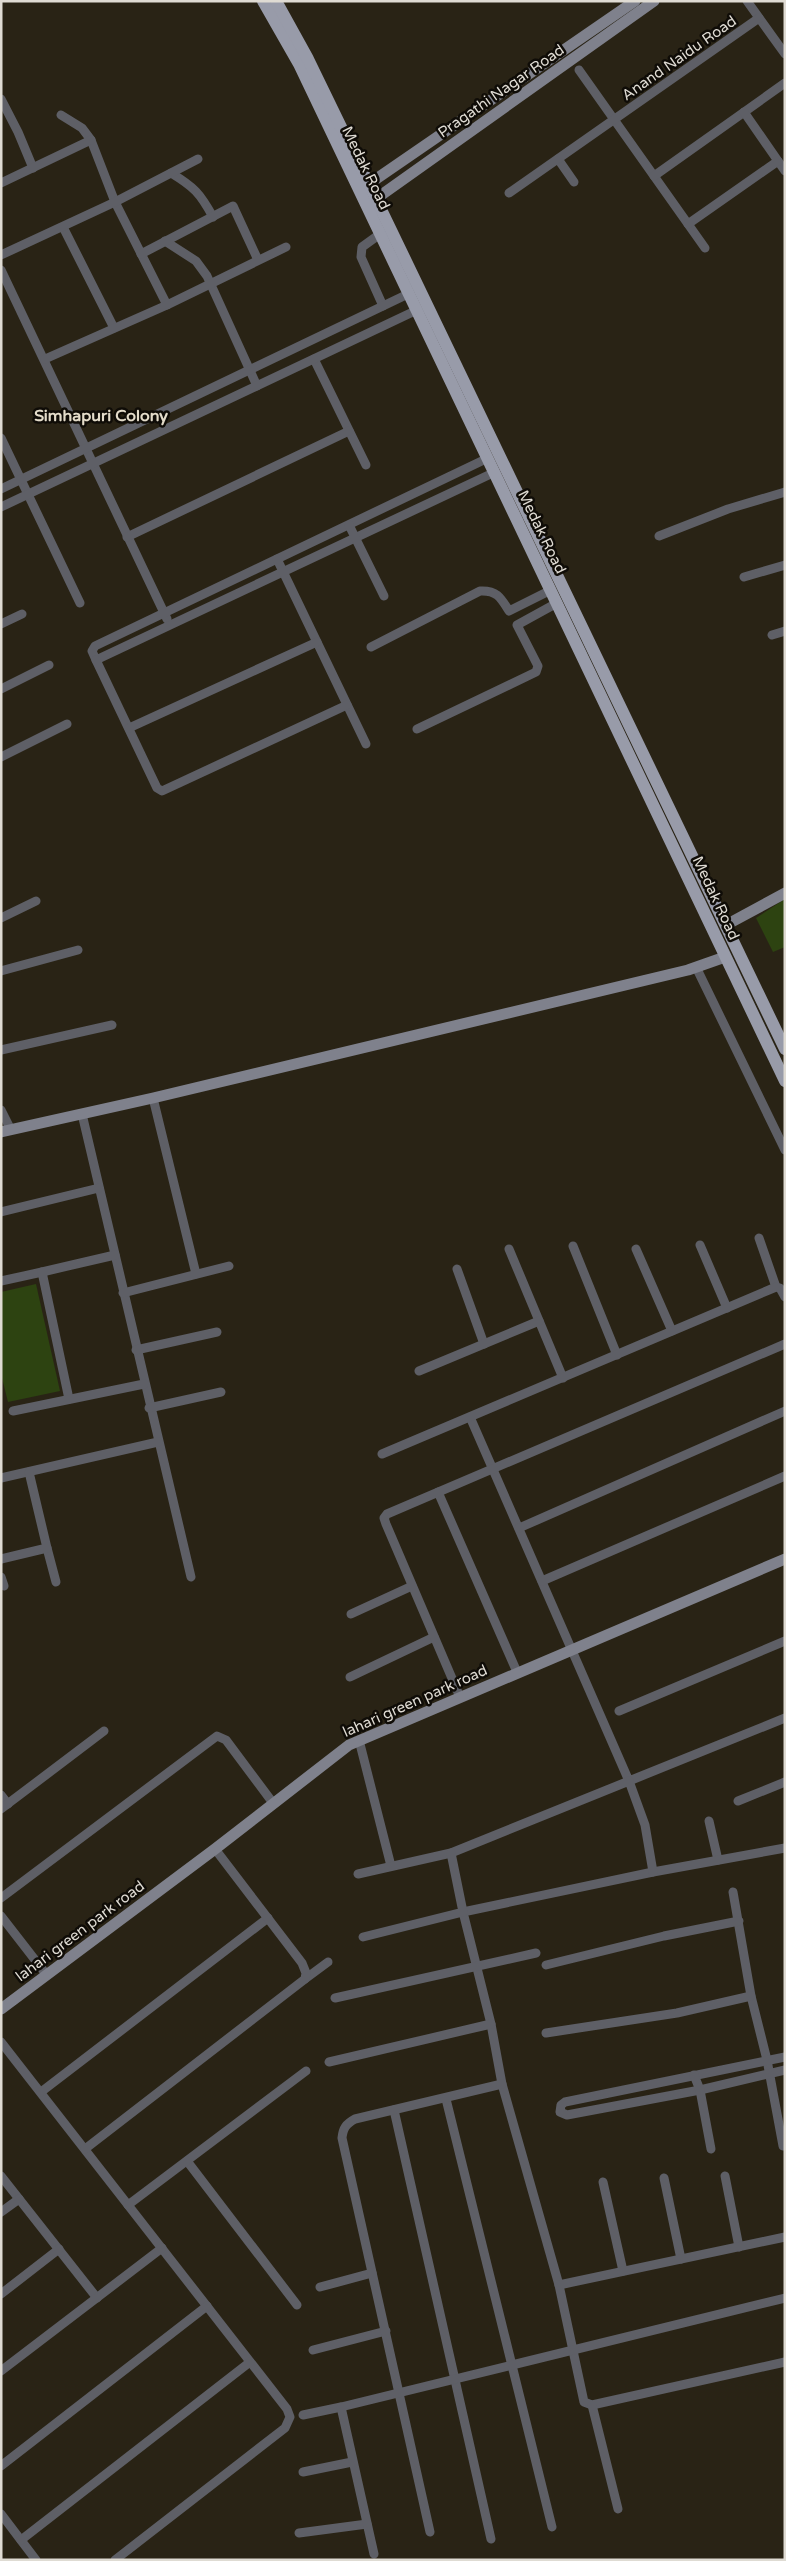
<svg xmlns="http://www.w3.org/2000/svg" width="786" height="2561" font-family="'Varela Round',sans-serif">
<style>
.green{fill:#2d4311}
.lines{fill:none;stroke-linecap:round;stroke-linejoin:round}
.street{stroke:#5e5f66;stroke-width:9}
.secondary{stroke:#7f818c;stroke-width:11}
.primary{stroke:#989ba9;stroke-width:12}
.labels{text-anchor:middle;stroke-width:5;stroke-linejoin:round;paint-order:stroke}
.street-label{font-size:15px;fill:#dfdbd3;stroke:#0f0c07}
.neighbourhood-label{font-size:16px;font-weight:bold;fill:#e4dcca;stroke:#0f0c07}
</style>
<rect width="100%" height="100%" fill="#292315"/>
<g class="green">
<path d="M785,899V947L773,952L756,918Z"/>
<path d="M36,1284L60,1391L8,1402L1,1374V1292Z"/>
</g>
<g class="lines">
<g class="street">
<path d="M747,1L785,54"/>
<path d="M579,70L705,248"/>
<path d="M1,99L18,132L33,168"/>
<path d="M61,115L82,128L91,140L115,202L167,305"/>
<path d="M558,159L574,182"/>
<path d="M778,161L785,171"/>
<path d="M171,173C194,187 200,193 213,217"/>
<path d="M654,176L785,83"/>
<path d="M1,183L91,140"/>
<path d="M509,193L759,18"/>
<path d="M688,224L778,161L744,112"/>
<path d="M63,227L114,328"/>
<path d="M380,234L362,247L361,257L383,306"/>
<path d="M165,241L196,261L207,276L257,386"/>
<path d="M141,254L233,206L258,260"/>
<path d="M1,255L115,202L198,159"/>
<path d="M1,270L167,619"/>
<path d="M45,359L167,305L286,247"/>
<path d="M314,359L366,465"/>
<path d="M1,438L80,603"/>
<path d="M488,458L95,646L92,651L96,660L495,472"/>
<path d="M1,489L408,294"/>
<path d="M1,507L417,310"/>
<path d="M349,525L384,596"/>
<path d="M659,536L728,509L785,492"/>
<path d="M127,537L349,431"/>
<path d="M277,559L366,744"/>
<path d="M744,577L785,565"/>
<path d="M1,624L22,614"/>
<path d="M772,635L785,631"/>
<path d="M371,647L480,591C497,590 501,598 509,611L551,590"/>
<path d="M96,660L157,788L162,791L347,705"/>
<path d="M1,689L49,665"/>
<path d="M129,728L317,642"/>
<path d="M417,729L536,672L538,666L517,625L557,603"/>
<path d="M1,757L67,724"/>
<path d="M1,918L36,901"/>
<path d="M696,967L785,1150"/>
<path d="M1,971L78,950"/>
<path d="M1,1050L112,1025"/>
<path d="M153,1098L196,1274"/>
<path d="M1,1110L11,1130"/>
<path d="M82,1114L191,1577"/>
<path d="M1,1212L99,1188"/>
<path d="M759,1238L776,1287"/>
<path d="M700,1245L727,1308"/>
<path d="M573,1246L617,1355"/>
<path d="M509,1249L563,1378"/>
<path d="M636,1249L672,1331"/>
<path d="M457,1269L484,1344"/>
<path d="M1,1281L42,1272"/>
<path d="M123,1293L229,1266"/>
<path d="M136,1350L217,1332"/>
<path d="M419,1371L539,1321"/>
<path d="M69,1399L42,1272L115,1255"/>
<path d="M149,1408L221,1392"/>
<path d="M13,1411L144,1384"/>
<path d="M470,1417L629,1781L785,1718"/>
<path d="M382,1454L776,1287L780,1288L785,1297"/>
<path d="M1,1478L158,1442"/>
<path d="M438,1492L517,1672"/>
<path d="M519,1528L785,1411"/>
<path d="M47,1548L56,1582"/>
<path d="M1,1559L47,1548L29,1472"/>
<path d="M1,1577L4,1586"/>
<path d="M542,1581L785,1476"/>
<path d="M351,1614L412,1586"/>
<path d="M350,1677L434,1637"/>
<path d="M460,1697L386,1524L384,1518L387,1514L785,1344"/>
<path d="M619,1711L785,1641"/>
<path d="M359,1740L391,1866"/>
<path d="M1,1795L8,1804"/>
<path d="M738,1801L785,1782"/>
<path d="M1,1809L104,1731"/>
<path d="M709,1821L718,1860"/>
<path d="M785,1848L653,1872L463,1912L491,2024L502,2084L559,2285L584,2402L592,2405L785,2362"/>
<path d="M358,1874L451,1853L629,1781L645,1825L653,1872"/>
<path d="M733,1892L751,1996L767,2060L783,2146"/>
<path d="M1,1898L217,1736L226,1740L273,1803"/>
<path d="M1,1916L46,1974"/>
<path d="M363,1937L463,1912L451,1853"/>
<path d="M546,1965L664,1936L739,1921"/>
<path d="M305,1979L328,1962"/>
<path d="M335,1998L536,1953"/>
<path d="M546,2033L677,2013L751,1996"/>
<path d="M1,2042L287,2409L290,2417L285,2428L115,2560"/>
<path d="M785,2057L565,2102L561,2105L560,2112L567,2115L700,2090L785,2070"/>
<path d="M329,2062L491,2024"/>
<path d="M694,2075L700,2090L711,2149"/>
<path d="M41,2092L268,1918"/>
<path d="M446,2099L552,2527"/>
<path d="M394,2110L491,2539"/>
<path d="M85,2149L305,1979L306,1973L302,1963L215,1849"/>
<path d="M187,2161L297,2305"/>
<path d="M1,2176L97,2298"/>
<path d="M725,2176L739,2247"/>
<path d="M664,2178L681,2259"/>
<path d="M603,2182L623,2271"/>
<path d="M128,2205L306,2071"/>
<path d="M1,2212L19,2199"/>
<path d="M559,2285L785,2237"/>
<path d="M320,2287L372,2273"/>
<path d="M1,2294L59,2249"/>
<path d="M313,2350L386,2331"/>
<path d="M1,2371L162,2248"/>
<path d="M592,2405L618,2509"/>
<path d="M303,2415L341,2407"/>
<path d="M1,2466L207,2306"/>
<path d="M303,2472L352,2462"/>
<path d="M1,2514L36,2560"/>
<path d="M430,2532L342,2138C343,2128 346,2124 355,2119L502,2084"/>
<path d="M299,2533L367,2524"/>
<path d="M21,2540L250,2362"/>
<path d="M374,2554L341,2407L785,2298"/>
</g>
<g class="secondary">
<path d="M363,188L635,1"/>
<path d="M370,203L654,1"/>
<path d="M726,925L785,893"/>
<path d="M1,1132L153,1098L688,970L725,957"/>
<path d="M1,2009L215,1849L349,1745L785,1559"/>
</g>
<g class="primary">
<path d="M263,1L299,64L785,1081"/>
<path d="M276,1L308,59L376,199L785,1049"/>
</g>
</g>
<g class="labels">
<g class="street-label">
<text transform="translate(679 58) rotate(-35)" y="5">Anand Naidu Road</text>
<text transform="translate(501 91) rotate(-35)" y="5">Pragathi Nagar Road</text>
<text transform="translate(366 168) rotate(64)" y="5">Medak Road</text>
<text transform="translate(542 532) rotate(64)" y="5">Medak Road</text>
<text transform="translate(716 898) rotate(65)" y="5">Medak Road</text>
<text transform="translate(415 1701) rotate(-24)" y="5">lahari green park road</text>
<text transform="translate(80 1931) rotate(-37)" y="5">lahari green park road</text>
</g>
<g class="neighbourhood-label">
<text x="101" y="421">Simhapuri Colony</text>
</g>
</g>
<rect width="786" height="2561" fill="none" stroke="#dfdbd3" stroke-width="5"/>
</svg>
